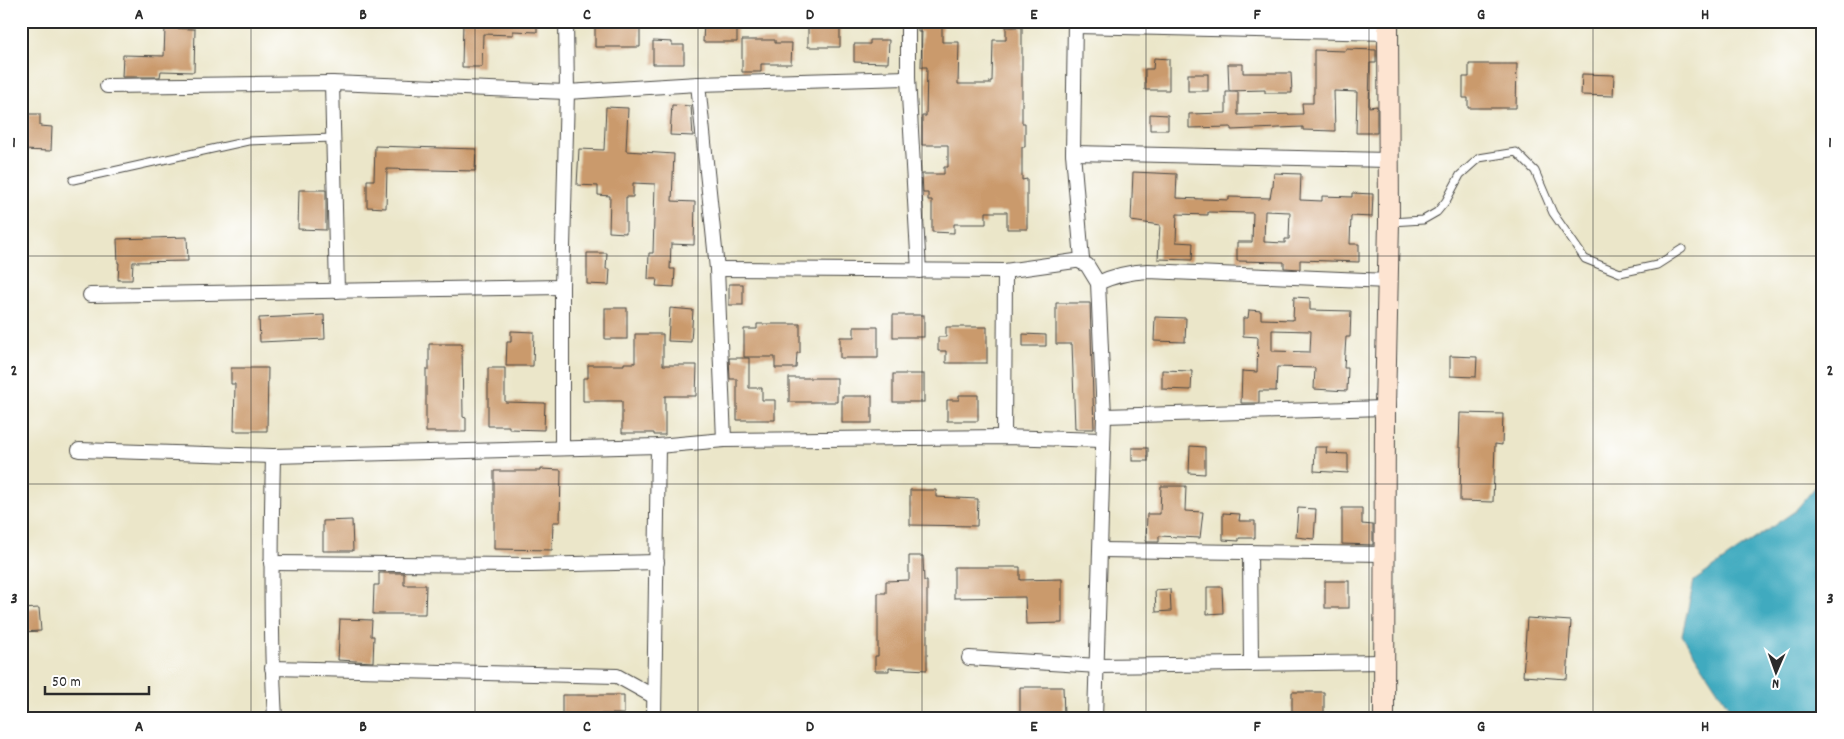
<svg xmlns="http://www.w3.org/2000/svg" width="1844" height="739" font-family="Dekko,sans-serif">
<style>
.water{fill:#40aabf;stroke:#366a75}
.building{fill:#ca9a6c;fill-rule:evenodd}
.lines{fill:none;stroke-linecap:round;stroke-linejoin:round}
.lane-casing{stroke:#484743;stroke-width:9}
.street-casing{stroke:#484743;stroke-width:16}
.secondary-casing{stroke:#484743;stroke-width:22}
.lane{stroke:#fff;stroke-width:7}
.street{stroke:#fff;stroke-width:14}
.secondary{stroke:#fde4d1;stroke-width:20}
.grid{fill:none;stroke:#2b2b2b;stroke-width:1;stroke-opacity:0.55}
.neatline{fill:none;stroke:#2b2b2b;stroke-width:2}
.grid-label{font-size:16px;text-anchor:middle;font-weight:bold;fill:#2b2b2b}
</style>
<rect width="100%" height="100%" fill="#fff"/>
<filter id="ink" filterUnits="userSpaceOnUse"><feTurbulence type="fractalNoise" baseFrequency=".02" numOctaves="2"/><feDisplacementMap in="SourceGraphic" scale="10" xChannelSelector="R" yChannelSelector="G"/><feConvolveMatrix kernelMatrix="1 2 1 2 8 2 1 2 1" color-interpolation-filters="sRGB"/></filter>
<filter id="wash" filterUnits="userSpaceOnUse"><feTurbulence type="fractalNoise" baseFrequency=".0096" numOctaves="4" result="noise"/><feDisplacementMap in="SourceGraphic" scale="20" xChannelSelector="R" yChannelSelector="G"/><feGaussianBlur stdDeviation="1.12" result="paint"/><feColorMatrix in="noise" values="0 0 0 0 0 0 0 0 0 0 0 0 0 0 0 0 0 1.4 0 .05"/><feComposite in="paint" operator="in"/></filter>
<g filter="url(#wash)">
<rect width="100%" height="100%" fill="#ebe6c9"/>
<path class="water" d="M1823,478V718H1736L1682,635L1694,581L1795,511Z"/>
<g id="blocks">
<g class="building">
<path d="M463,21H537V32L513,31V35L483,34L482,67H462Z"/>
<path d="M918,21H942V42H959L958,84H990V81H992L993,40H1006V27H1022V123H1025V147H1022V180L1027,179V229H1007V212H986V224H954V233L932,232V200H928V193H923L922,174H944V167H948V145H922V116H926L927,67H921L922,32H918Z"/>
<path d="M595,22L640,23V47H595Z"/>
<path d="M704,22L737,23V42H703Z"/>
<path d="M808,23L840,24V47H808Z"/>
<path d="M165,28L195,29L194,72L161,71L160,77H122L123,55L164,56Z"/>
<path d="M742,40H775V43H792L791,64H761V72H742Z"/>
<path d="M870,40H889L888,63L854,62V44H870Z"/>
<path d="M653,41L672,42V45H684V64H653Z"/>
<path d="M1346,49L1376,50V63H1370L1369,107L1377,106V133H1356L1357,92L1334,91L1335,131L1303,130V127L1231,130V127L1189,128V114L1226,113V92H1238V115L1303,114L1302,103H1313V94H1314V50L1346,51Z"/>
<path d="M1154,58L1169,59V90H1145V69H1153Z"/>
<path d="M1228,64H1243V73H1291L1292,93H1265V90L1229,91Z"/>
<path d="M1469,64H1517L1516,108H1468V98H1463V77H1469Z"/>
<rect x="1188" y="74" width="20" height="17"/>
<path d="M1582,74L1614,75L1613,96L1581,95Z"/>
<path d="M672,105L691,106L693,136L670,135Z"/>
<path d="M606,107L628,108L626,151L674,154L672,201L695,202L694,245L671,244L670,269H675L674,287L656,286L657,279H648L649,253H653L655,184L633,183V197H626V233L609,232L610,196L598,195V186L577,185L579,149L604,150Z"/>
<path d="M28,114H40V126L52,127L51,151L21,150V127H27Z"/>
<path d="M1150,114L1168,115V130H1150Z"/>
<path d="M375,146L476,149L475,171L387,169L386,208L367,207V180H374Z"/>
<path d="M1133,172L1177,174L1176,198L1229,200V197L1270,198L1272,187H1273L1274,173L1301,174L1300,200L1322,201V196L1352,197V193L1373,194L1372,217L1351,216L1350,244H1359V262L1300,260V269L1284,268V262L1237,261V242H1252L1253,213L1208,212V215L1177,214L1176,242L1193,243L1192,260L1158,259L1160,225L1131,221ZM1265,211L1290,212L1289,239H1285V243L1264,242Z"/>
<path d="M299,190H326V230L298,229Z"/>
<path d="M187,237L188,261L133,262L132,280H118L119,263H118L117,239Z"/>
<path d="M587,253H607L606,269H610L609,285L587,284Z"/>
<rect x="729" y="284" width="14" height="21"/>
<path d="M1294,297L1310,298V310L1351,311L1350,337H1346L1344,368H1348L1347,391L1314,389L1315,368L1277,367L1276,391H1259V403H1241L1242,371L1257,372L1258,337L1243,336V318H1248L1249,310L1261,311V319L1293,320ZM1272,330L1311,331L1310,352L1272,351Z"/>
<path d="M1056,303H1090L1094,429H1075L1072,344H1056Z"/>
<rect x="605" y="308" width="22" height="31"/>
<path d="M670,308L693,310L691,342L668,341Z"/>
<path d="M324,315L325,339L260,342L259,318Z"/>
<rect x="893" y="315" width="31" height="22"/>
<path d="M1155,317L1186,318L1185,342L1154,341Z"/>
<path d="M757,324H800V353H797L796,368H775V357H744V329H757Z"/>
<path d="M854,327H878V358H840V337H854Z"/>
<path d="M946,327H987V363H946V351H938V337H946Z"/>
<path d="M511,331L534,332L533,366H506L507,342H511Z"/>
<path d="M635,334H663V365H697L696,396H665V435H654V433H622V401H583V378H588V365H624V363H635Z"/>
<path d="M1023,334L1046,335V346H1023Z"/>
<path d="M429,344H462L463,417L466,418V432H426V369H429Z"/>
<path d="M1450,356L1477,357L1476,377L1450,376Z"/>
<path d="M729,358H749V388H762V400H775V420H737V379H730Z"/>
<path d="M231,368H268L267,431H234L235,384H231Z"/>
<path d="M488,368H505V402L545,403L544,430L509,429V426H488Z"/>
<path d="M1162,370L1192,371L1191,390L1162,389Z"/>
<rect x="893" y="374" width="31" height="28"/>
<rect x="789" y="378" width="48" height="24"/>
<path d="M959,395H978V421H947V400H959Z"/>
<rect x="842" y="396" width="30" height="27"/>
<path d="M1460,413L1503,414L1502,445L1495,444L1493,502L1460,501L1461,447H1459Z"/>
<path d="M1190,446L1205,447V474L1189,473Z"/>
<path d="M1315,447H1327L1326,453L1348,454V473L1314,471Z"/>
<rect x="1132" y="448" width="16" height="13"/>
<path d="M541,469L561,470L560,522H553L552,550L494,549V471H541Z"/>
<path d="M1161,486H1186L1185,511L1203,512L1200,538L1159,536V542H1146L1147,514H1160Z"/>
<path d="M910,490H936V497L978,499L977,526L910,525Z"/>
<path d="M1298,508L1316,509L1314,539L1296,537Z"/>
<path d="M1342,508H1362V524L1373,525V545L1342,544Z"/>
<path d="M1223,513L1240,514L1239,521H1255V538H1239V541L1223,540Z"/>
<path d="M352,520L353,551H323V521Z"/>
<path d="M909,556H923L924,581H927V670L889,668V671H875V656H878V593H886V581L909,580Z"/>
<path d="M954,567H1020V580L1062,579V623L1026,624L1025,597L954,598Z"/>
<path d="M379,573H404V585H426L425,614H373L374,585H379Z"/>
<rect x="1325" y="581" width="24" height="27"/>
<path d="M1207,587H1222L1223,613L1207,614Z"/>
<path d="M1170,589L1171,611L1156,612L1155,590Z"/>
<path d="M39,608L41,631L21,632V609Z"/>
<path d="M1527,618L1571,621L1567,679L1523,676Z"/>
<path d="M340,619L372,620L371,636H374L373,662L338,660Z"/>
<path d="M1020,687H1063L1064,715H1020Z"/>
<path d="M1292,692H1324V717L1292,718Z"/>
<path d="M562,695H624V714H601V718H562Z"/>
</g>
</g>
</g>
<g filter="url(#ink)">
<use href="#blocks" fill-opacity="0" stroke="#484743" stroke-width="1"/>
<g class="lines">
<g class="lane-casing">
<g id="lane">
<path d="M73,180L248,141L333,138"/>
<path d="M1391,222L1423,220L1437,212L1446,201L1460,175L1479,158L1516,152L1535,171L1553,213L1585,259L1620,273L1657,265L1682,249"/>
</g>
</g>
<g class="street-casing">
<g id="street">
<path d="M908,21V78L919,271"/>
<path d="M1075,21L1073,153L1082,260L1079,261L1087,265L1098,283L1104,416L1095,718"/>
<path d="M1075,26L1388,33"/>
<path d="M332,83L337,291"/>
<path d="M698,84L717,269L724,440"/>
<path d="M107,86L332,83L567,92L698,84L908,78"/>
<path d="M1073,153L1388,160"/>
<path d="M717,269L1005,271L1082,260"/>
<path d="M1098,283C1115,275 1129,272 1148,271L1388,281"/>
<path d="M90,295L562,287"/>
<path d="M1104,416L1385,408"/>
<path d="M1004,437L1005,271"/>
<path d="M562,448V287L567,92L566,21"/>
<path d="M79,450L273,456L658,446L724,440L1004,437L1102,440"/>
<path d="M273,456C271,544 270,631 275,718"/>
<path d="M1101,550L1384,554"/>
<path d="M1250,552L1251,664"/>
<path d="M271,563L532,565L657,562"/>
<path d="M969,658L1098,666L1384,662"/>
<path d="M272,668L617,676L653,696"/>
<path d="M654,718L658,446"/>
</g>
</g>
<g class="secondary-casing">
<path id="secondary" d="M1384,718L1385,408L1389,222L1388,21"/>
</g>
<use href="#lane" class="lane"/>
<use href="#street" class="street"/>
<use href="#secondary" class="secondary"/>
</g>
</g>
<path class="grid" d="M251,21V718M475,21V718M698,21V718M922,21V718M1146,21V718M1369,21V718M1593,21V718M21,256H1823M21,484H1823"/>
<rect width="1844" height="739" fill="none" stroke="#fff" stroke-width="55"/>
<g transform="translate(1776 672) rotate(182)" stroke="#ffffff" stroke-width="4" paint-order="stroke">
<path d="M0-4L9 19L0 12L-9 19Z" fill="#2b2b2b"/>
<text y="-8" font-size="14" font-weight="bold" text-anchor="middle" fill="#2b2b2b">N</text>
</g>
<path d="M45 686v8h104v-8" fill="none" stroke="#2b2b2b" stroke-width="2.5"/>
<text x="52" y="686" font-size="15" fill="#2b2b2b" stroke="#ffffff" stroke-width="4" paint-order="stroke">50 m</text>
<rect x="28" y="28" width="1788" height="684" class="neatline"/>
<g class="grid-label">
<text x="139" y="19">A</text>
<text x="363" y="19">B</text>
<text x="587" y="19">C</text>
<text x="810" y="19">D</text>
<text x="1034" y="19">E</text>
<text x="1257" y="19">F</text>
<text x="1481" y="19">G</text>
<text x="1705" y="19">H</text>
<text x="14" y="147">1</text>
<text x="1830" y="147">1</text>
<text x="14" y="375">2</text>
<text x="1830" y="375">2</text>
<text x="14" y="603">3</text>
<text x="1830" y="603">3</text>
<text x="139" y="731">A</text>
<text x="363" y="731">B</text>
<text x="587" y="731">C</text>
<text x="810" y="731">D</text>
<text x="1034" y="731">E</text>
<text x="1257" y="731">F</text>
<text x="1481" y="731">G</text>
<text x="1705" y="731">H</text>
</g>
</svg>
